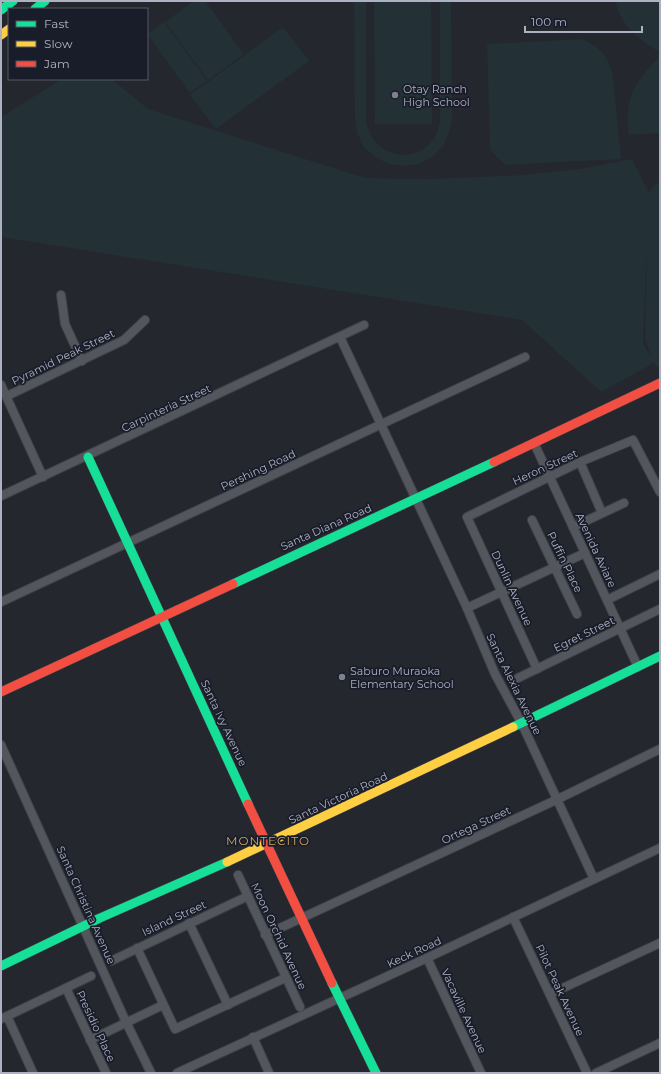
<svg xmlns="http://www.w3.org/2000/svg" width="661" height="1074" font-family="Montserrat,sans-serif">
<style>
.green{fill:#233035;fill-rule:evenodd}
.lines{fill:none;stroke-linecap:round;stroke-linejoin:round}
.street-casing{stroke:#414249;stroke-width:10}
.fast-casing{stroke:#414249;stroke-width:10}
.slow-casing{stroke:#414249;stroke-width:10}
.jam-casing{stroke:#414249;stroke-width:10}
.street{stroke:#54565e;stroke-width:8}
.fast{stroke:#16e098;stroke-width:9}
.slow{stroke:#ffcf43;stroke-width:9}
.jam{stroke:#f24e42;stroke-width:9}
.poi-dot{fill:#7d818f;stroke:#191c29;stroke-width:1.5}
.labels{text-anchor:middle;stroke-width:3.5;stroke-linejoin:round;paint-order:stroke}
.poi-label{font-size:11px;fill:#adb1c2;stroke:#191c29;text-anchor:start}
.street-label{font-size:11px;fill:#adb1c2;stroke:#191c29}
.neighbourhood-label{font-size:12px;letter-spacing:1px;fill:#cba65f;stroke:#191c29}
</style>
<rect width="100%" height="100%" fill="#25272f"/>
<g class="green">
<path d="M194,1H205L244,54L208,80L165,22Z"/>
<path d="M354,1H366V118C371,167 437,167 440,118V1H451L452,118L449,133L443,146L432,157L419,164L404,166L389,164L375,157L364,147L357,133L355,119Z"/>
<path d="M374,1H431L432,124H375Z"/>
<path d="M615,1H660V52C639,40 621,26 615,1Z"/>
<path d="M164,22L207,81L190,93L147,34Z"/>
<path d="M283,27L309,61L216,129L190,95Z"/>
<path d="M581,39C600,46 609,57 613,76L621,159L505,165L490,150L487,44Z"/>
<path d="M660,56V133L629,135C624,97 634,83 660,56Z"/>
<path d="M62,79H114V81L148,109L365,178L433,179L522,175L579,169L632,159L649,193L654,185L660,182V366L656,367L654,363L601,392L522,320L1,237V117ZM647,242L645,339L652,358L643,343Z"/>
</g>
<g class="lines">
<g class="street-casing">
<g id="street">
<path d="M61,295L65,324L82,361"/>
<path d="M340,337L467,608L495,674L522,724L594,879"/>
<path d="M1,385L43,477"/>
<path d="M7,396L124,340L145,320"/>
<path d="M534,443L638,667"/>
<path d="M580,462L602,513"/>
<path d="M1,496L364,325"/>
<path d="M532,520L577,614"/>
<path d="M573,527L624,503"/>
<path d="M607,600L660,574"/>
<path d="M1,602L525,357"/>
<path d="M467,608L585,553"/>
<path d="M537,669L467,517L580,462L633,440L660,492"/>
<path d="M518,678L660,609"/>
<path d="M1,745L126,1022L151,1073"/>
<path d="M238,875L300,1007"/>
<path d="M513,917L587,1073"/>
<path d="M189,923L228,1005"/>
<path d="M265,935L556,800L660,749"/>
<path d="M137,948L175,1029L285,978"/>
<path d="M427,958L481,1073"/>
<path d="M111,961L248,896"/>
<path d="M66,988L106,1073"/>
<path d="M550,994L660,943"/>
<path d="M7,1016L33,1073"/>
<path d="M1,1019L91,976"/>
<path d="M253,1037L269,1073"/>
<path d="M90,1040L163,1005"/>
<path d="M177,1073L427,958L660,848"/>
<path d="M596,1073L660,1043"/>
</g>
</g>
<g class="fast-casing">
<g id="fast">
<path d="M35,9L45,1"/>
<path d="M1,10L13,1"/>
<path d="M88,457L248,804"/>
<path d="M233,584L494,462"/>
<path d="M513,727L660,656"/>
<path d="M1,966L100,918L227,862"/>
<path d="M332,983L376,1073"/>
</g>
</g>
<g class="slow-casing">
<g id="slow">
<path d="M1,35L9,29"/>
<path d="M227,862L513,727"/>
</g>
</g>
<g class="jam-casing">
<g id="jam">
<path d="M494,462L660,383"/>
<path d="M1,692L233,584"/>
<path d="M248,804L332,983"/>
</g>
</g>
<use href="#street" class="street"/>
<use href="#fast" class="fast"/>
<use href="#slow" class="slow"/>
<use href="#jam" class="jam"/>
</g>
<g class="poi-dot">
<circle cx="395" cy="95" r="4"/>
<circle cx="342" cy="677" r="4"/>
</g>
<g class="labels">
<g class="poi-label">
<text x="403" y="93">Otay Ranch<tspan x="403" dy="13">High School</tspan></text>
<text x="350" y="675">Saburo Muraoka<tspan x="350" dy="13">Elementary School</tspan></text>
</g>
<g class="street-label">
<text transform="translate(63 357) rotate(-26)" y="4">Pyramid Peak Street</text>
<text transform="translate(166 408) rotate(-25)" y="4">Carpinteria Street</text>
<text transform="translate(545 467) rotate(-25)" y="4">Heron Street</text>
<text transform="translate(258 470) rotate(-25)" y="4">Pershing Road</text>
<text transform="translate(326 527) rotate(-24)" y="4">Santa Diana Road</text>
<text transform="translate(596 550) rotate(65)" y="4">Avenida Aviare</text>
<text transform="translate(565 562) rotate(64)" y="4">Puffin Place</text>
<text transform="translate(512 588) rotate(65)" y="4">Dunlin Avenue</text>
<text transform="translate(584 634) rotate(-26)" y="4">Egret Street</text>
<text transform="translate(514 684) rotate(64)" y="4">Santa Alexia Avenue</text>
<text transform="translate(224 723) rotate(65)" y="4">Santa Ivy Avenue</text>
<text transform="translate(338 798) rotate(-25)" y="4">Santa Victoria Road</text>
<text transform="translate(476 825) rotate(-25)" y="4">Ortega Street</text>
<text transform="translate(86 905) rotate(66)" y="4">Santa Christina Avenue</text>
<text transform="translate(174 918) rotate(-25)" y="4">Island Street</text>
<text transform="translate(279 936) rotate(65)" y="4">Moon Orchid Avenue</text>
<text transform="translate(414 952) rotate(-25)" y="4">Keck Road</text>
<text transform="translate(560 990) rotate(65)" y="4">Pilot Peak Avenue</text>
<text transform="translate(464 1011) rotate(65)" y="4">Vacaville Avenue</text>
<text transform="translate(96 1026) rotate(65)" y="4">Presidio Place</text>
</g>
<g class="neighbourhood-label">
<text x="268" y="845">MONTECITO</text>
</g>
</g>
<rect width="661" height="1074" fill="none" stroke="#adb1c2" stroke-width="4"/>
<rect x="8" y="8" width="140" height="72" fill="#191c29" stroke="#545866"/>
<rect x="16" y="21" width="20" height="6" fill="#16e098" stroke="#545866"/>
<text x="44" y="28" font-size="12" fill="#adb1c2">Fast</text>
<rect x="16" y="41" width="20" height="6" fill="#ffcf43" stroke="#545866"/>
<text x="44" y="48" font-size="12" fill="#adb1c2">Slow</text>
<rect x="16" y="61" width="20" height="6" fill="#f24e42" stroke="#545866"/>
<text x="44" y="68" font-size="12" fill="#adb1c2">Jam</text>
<path d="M525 26v6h117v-6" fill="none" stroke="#adb1c2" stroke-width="2"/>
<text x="531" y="26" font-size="12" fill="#adb1c2" stroke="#191c29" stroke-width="3" paint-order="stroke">100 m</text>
</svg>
